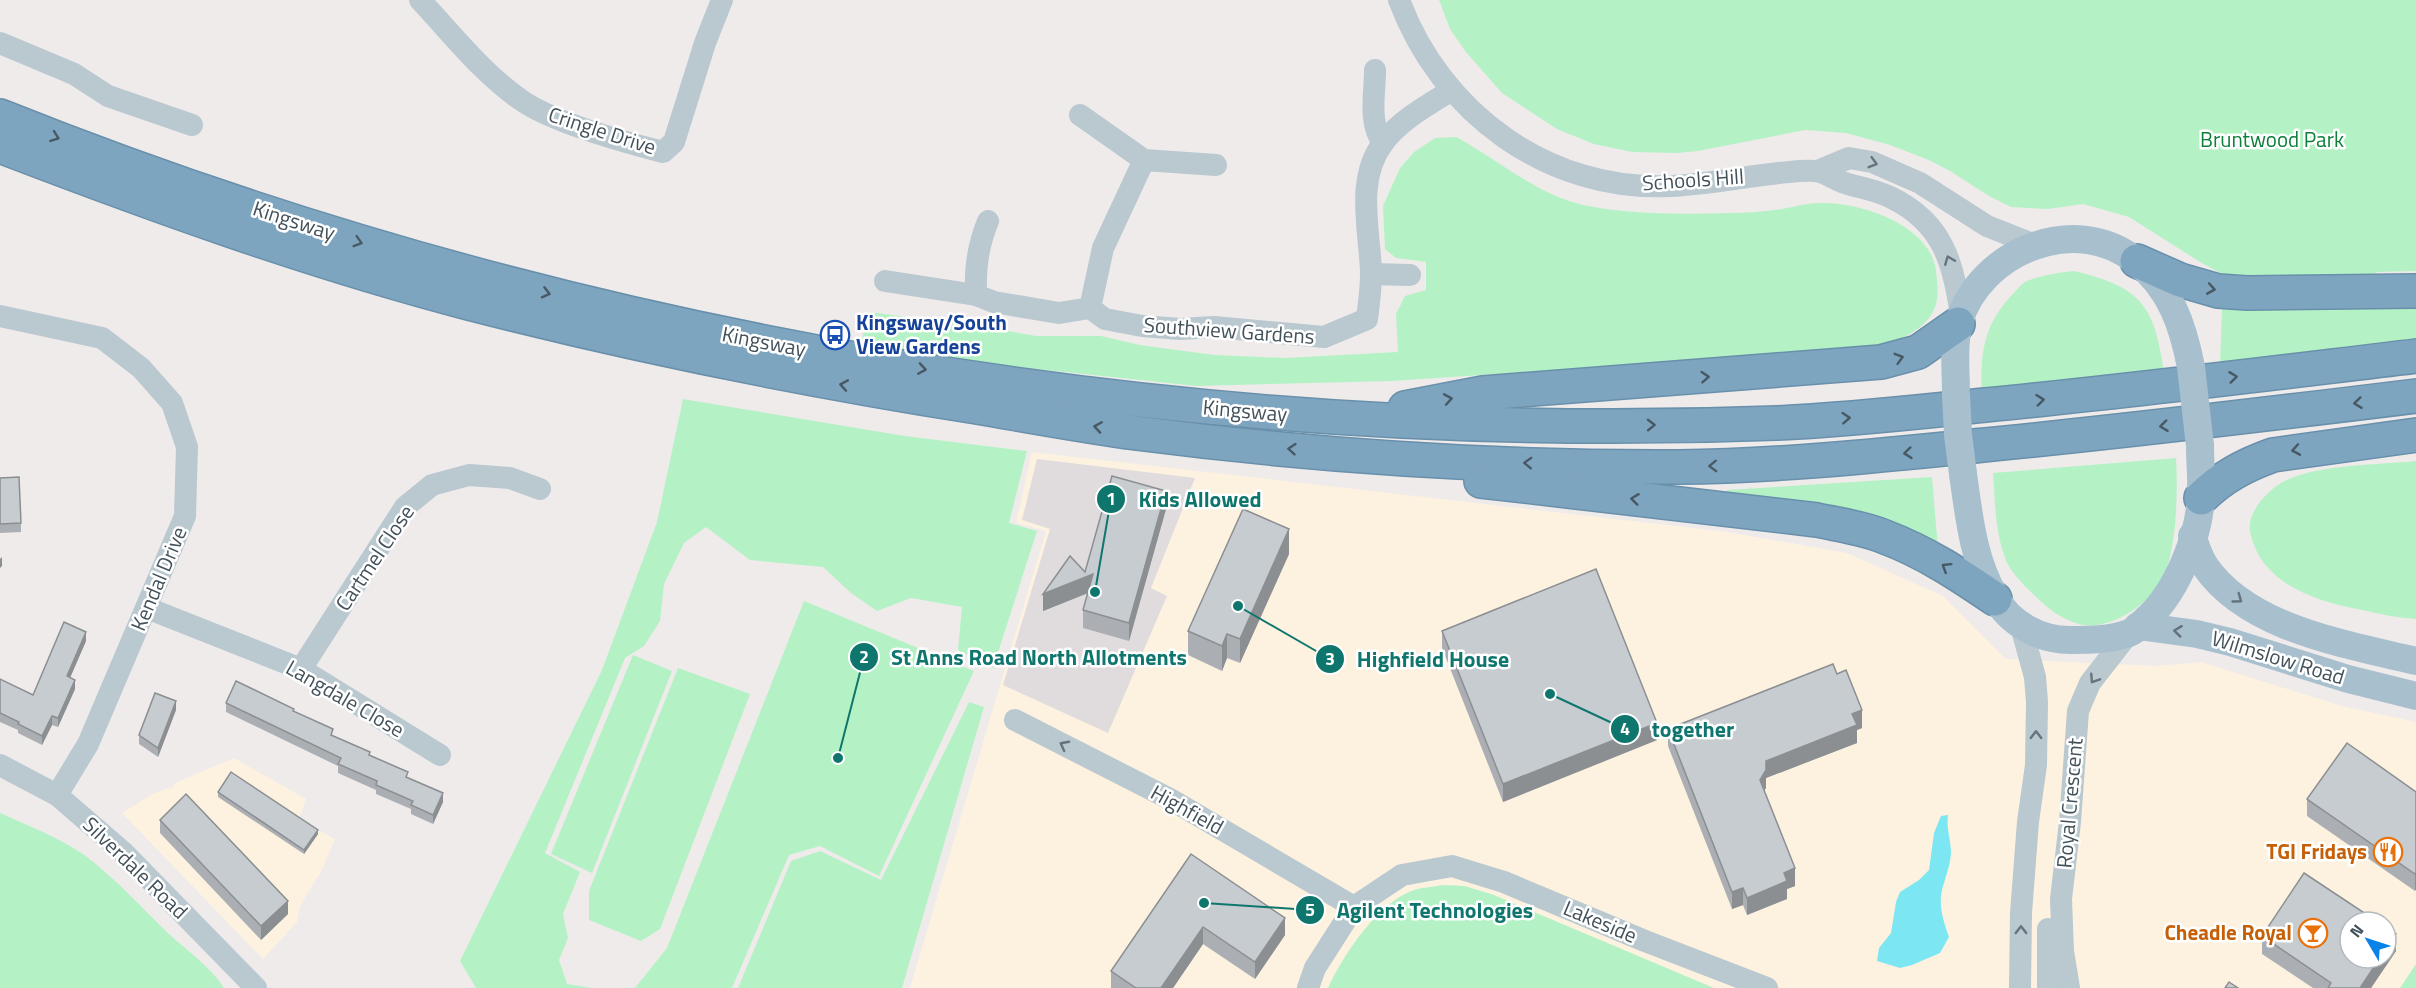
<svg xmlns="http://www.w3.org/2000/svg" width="2416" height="988" font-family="'Titillium Web',sans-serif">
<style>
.commercial{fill:#fdf2e0;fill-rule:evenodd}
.education{fill:#e0dcdd}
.green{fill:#b4f2c5}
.water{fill:#7ce7f3}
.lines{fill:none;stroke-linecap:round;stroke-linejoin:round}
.highway-casing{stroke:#6990ab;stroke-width:36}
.minor{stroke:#bac8d0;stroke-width:22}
.major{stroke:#a8bfce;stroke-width:28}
.highway{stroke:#7ea5c0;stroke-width:33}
.major-bridge{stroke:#a8bfce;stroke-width:28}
.wall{fill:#abafb4}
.shaded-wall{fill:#8b8f92}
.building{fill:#c7ccd1;stroke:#8b8f92;stroke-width:1.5}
.oneway{stroke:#485964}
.oneway2{stroke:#66757d}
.oneway3{stroke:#61727d}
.labels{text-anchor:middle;stroke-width:5;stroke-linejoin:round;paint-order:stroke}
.street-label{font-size:21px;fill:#42515a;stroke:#fff}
.park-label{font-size:21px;fill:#0e803b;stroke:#fff}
.transit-label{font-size:21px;font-weight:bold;fill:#164399;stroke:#fff;text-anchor:start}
.food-label{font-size:21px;font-weight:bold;fill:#c56008;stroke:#fff;text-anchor:end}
.leader{fill:none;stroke:#0f766e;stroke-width:2}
.callout-dot{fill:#0f766e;stroke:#fff;stroke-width:2}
.mark-label{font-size:18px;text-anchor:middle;font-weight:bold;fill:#fff}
.callout-label{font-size:22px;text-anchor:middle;font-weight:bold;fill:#0f766e;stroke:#fff;stroke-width:5;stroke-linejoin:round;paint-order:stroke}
</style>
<rect width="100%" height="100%" fill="#efebeb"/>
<g class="commercial">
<path d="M1032,452L1728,532L1847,553L1943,596L2006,659L2156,666L2201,662L2342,706L2416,722V988H910L1046,531L1016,523ZM2350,922H2386V958H2350Z"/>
<path d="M234,758L306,799L299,820L335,839L322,870L300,906L297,922L263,959L122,813L154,793L173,787L175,783Z"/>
</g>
<path class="education" d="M1037,459L1195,478L1151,588L1167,596L1108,733L1003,685L1050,529L1022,520Z"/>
<g class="green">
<path d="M1439,0H2416V271L2376,272V281L2238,278L2222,274L2200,262L2129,217L2083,204L2048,209L2011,207L1989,196L1950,171L1929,160L1890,145L1846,133L1805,130L1698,151L1677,153L1632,152L1594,144L1557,129L1502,93L1465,51L1450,29Z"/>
<path d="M1456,137C1501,161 1537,196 1588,206C1634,215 1683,214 1729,213C1744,213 1760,212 1775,210C1791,208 1808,202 1824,203C1863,203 1931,226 1936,271C1938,288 1940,304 1929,318C1912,339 1885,344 1860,350L1392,381L1196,386L943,359L862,340L868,312L979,326L1036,336H1101L1140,345L1214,355L1285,358L1398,352L1396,314L1405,296L1426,290V262L1396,258L1385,249L1383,206L1400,168L1414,152L1435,138Z"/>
<path d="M2074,271C2141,287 2155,305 2164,373L1982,398C1980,357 1982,326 2012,295C2016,291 2020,285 2025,282C2041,275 2057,273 2074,271Z"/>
<path d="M2416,305V346L2220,367L2222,307Z"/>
<path d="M683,399L905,436L1027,451L1009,523L1037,531L993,668L958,650L962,607L911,598L877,611L851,593L823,567L750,560L706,527L684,543L664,584L660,621L644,646L625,658L545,853L580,872L563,914L568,938L559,960L567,984L592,988H476L460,961L602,670L657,522Z"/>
<path d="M2176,458C2178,489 2177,552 2162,580C2149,605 2108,632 2079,624C2059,619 2044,605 2030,591C2020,581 2008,569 2004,555C1995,529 1995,500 1993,473Z"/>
<path d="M2416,461V619C2398,618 2380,614 2362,610C2315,601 2260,584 2250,531C2247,513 2266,492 2281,483C2313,464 2378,465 2416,461Z"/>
<path d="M1932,477L1938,549L1726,501L1727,490Z"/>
<path d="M804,601L974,671L879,876L820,846L789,855L732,988H635L667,948Z"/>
<path d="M633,655L672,671L592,873L551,854Z"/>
<path d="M678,668L750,694L660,929L641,941L589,920V891Z"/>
<path d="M969,702L984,707L902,988H738L791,861L820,851L881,880Z"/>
<path d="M0,813C29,826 61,838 87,857C117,880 141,907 168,933C187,951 210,966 224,988H0Z"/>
<path d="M1442,885L1465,886L1494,895L1714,988H1328C1343,955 1378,902 1414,890C1423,887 1433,887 1442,885Z"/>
<path d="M2416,964V988H2400Z"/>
</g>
<path class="water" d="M1948,815C1946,828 1951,840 1951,853C1950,867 1945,878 1942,890C1938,905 1944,923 1949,937L1940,953L1912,965L1900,968L1877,961L1879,948L1891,933L1896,902L1900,892L1919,880L1929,870L1934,833L1941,816Z"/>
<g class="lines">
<g class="highway-casing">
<g id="highway">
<path d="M0,116C560,340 1175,446 1777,423C1847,420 1917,412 1986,405C2130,391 2273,373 2416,356"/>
<path d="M0,146C154,205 309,261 469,303C636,346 806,380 977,407C1030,416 1083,426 1136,433C1315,456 1497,468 1678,467C1777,466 1875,456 1974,446C2121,432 2269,414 2416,396"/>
<path d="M2137,261L2180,280L2218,291L2247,293L2416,291"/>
<path d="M1405,408L1483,393L1881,362L1918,352L1958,324"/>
<path d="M1481,481L1817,520C1840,525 1864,528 1885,537C1925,552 1960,575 1995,599"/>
<path d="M2201,498C2222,477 2245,465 2273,455L2416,435"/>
</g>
</g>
<g class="minor">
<path d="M420,0C452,34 482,73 521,100C554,123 624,142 663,152L674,142L705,43L722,0"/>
<path d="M1399,0C1441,113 1548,192 1671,186C1708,184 1743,177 1779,173C1791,172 1803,170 1815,171C1826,172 1835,180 1845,183C1860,188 1877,190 1892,198C1943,223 1954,264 1961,316"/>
<path d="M0,43L74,74L108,96L192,125"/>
<path d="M1375,70C1375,95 1368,122 1383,143"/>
<path d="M1080,115L1144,160"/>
<path d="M1818,171L1849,158L1872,162L1920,183L1987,226L2035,245"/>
<path d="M988,221C978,246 975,267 976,295L994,302L1059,313L1090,308L1105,319L1142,326L1180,329L1214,327L1324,337L1367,319C1369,304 1371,288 1371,273C1370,231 1355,180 1383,143C1400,120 1428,105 1452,90"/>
<path d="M1371,274L1410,275"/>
<path d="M885,281L976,295"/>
<path d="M1090,308L1103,248L1144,160L1216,165"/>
<path d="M0,316L102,338L141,368L172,403L187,447L185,516L88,744L57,795"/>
<path d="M147,608L301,669L440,755"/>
<path d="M301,669L405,507L432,485L469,475L510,478L540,489"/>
<path d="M1015,720L1170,799L1354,907"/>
<path d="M0,765L57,795L123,852L256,988"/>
<path d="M1308,988L1315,968L1354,907L1402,875L1452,866L1504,882L1645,941L1767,988"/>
<path d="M2020,988L2021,913L2028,822L2036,765L2037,702L2035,677L2021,626"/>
<path d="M2048,988V929"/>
<path d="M2069,988L2063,951L2061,899L2070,822L2078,711L2090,683L2129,633"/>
</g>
<g class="major">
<path d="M1956,395C1956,371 1953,345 1959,322C1980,251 2076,212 2136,261C2171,289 2183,326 2191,367"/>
<path d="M1963,474C1969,516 1973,560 1995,597C2010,624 2040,640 2070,640C2088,640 2111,640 2129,633C2137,630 2143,622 2150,616C2178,588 2199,536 2201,497C2202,480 2200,463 2200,446"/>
<path d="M2192,536C2196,546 2199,557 2205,566C2248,629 2346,644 2416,661"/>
<path d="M2138,626L2197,634L2230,642L2348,679L2416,696"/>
</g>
<use href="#highway" class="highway"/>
<g class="major-bridge">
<path d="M2191,367L2200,446"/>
<path d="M1956,395L1958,435L1963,474"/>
</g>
</g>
<g class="wall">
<path d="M0,478L21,523V532L0,533Z"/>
<path d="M1166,509L1129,641L1083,628V610L1088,593L1043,611L1085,572Z"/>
<path d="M1289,554L1240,663L1227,658L1222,671L1188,655V631Z"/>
<path d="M1442,631L1657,740L1503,802L1442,648Z"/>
<path d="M86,641L70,677L75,689L58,727L52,725L42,745L18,733V730L0,722V679L33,695Z"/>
<path d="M1837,674L1862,728L1857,730V743L1766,778V788L1764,790L1795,886L1787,889V899L1747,915L1743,905L1732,909L1668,746V729Z"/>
<path d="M226,703L294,711L333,736L408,778L443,802L433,824L411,814V809L376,794V790L338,773V766L226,712Z"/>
<path d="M176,710L158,757L139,744V735Z"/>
<path d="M218,792L318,834L304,854L218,797Z"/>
<path d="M2416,792V889L2415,891L2307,816V799Z"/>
<path d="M160,820L288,914L261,940L160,833Z"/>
<path d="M1191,854L1285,935L1255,979L1203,944L1173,988H1111V971Z"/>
<path d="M2262,936L2396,951L2371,988H2313L2262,954Z"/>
</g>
<g class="shaded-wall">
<path d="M1166,491V509L1129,641V623Z"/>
<path d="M1289,529V554L1240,663V639Z"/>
<path d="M2,557V566L0,568V559Z"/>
<path d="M1093,574V591L1043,611V594Z"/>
<path d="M86,632V641L67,685V676Z"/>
<path d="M1227,634V658L1222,671V646Z"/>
<path d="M75,680V689L58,727V718Z"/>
<path d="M176,701V710L158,757V748Z"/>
<path d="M1862,710V728L1857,730V743L1766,778V788L1760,797V780L1766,761L1852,714Z"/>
<path d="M52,716V725L42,745V736Z"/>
<path d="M1657,723V740L1503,802V784Z"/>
<path d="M443,793V802L433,824V815Z"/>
<path d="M318,830V834L304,854V850Z"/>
<path d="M1795,868V886L1787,889V899L1747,915V898L1784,873Z"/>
<path d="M2416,872V889L2415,891V874Z"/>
<path d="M1743,888V905L1732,909V892Z"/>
<path d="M288,901V914L261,940V926Z"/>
<path d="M1285,918V935L1255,979V962Z"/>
<path d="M1203,927V944L1173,988H1161Z"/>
<path d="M2396,934V951L2371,988H2360L2380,958H2386V948Z"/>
</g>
<g class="building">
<path d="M1112,476L1166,491L1129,623L1083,610L1093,574L1043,594L1070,556L1085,572Z"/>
<path d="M19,477L21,523L0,524V478Z"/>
<path d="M1243,509L1289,529L1240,639L1227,634L1222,646L1188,631Z"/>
<path d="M1596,569L1657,723L1503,784L1442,631Z"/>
<path d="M64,622L86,632L67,676L75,680L58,718L52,716L42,736L18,724L19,722L0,713V679L33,695Z"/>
<path d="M1833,664L1837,674L1846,670L1862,710L1852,714L1857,725L1766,761V770L1760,780L1795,868L1784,873L1787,881L1747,898L1743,888L1732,892L1668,729Z"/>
<path d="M236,681L294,709L293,711L333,729L331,735L370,752L369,755L408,772L406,777L443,793L433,815L411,805L413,801L376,785L377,781L338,764L341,758L226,703Z"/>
<path d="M155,693L176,701L158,748L139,735Z"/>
<path d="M2347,743L2416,792V872L2415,874L2307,799Z"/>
<path d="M231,772L318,830L304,850L218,792Z"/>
<path d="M186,794L288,901L261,926L160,820Z"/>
<path d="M1191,854L1285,918L1255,962L1203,927L1161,988H1136L1111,971Z"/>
<path d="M2304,873L2378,922H2350V958H2380L2360,988H2328L2331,983L2262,936Z"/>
<path d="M2386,927L2396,934L2386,948Z"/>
<path d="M2229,982L2238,988H2225Z"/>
</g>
<defs><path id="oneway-chevron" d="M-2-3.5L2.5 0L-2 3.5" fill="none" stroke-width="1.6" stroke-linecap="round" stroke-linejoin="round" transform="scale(1.5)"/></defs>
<g class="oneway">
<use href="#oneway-chevron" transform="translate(55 137) rotate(20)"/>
<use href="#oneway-chevron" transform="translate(358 242) rotate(17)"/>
<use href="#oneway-chevron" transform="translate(2211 289) rotate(10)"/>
<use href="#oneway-chevron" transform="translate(546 293) rotate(14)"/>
<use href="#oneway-chevron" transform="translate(1899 358) rotate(-16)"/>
<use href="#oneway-chevron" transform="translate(922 369) rotate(9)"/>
<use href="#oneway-chevron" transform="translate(1705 377) rotate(-4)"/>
<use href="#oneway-chevron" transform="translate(2233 377) rotate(-7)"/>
<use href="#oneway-chevron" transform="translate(844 385) rotate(-170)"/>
<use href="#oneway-chevron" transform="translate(1448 399) rotate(-10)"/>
<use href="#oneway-chevron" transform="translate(2040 400) rotate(-6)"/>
<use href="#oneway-chevron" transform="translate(2358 403) rotate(173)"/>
<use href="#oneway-chevron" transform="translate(1846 418) rotate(-4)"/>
<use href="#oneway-chevron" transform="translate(1651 425) rotate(-1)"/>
<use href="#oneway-chevron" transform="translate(2164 426) rotate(173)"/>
<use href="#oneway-chevron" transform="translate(1098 427) rotate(-171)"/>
<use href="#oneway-chevron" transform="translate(1292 449) rotate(-175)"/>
<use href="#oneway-chevron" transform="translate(2296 450) rotate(170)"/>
<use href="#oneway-chevron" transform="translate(1908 453) rotate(174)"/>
<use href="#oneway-chevron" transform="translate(1528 463) rotate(-178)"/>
<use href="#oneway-chevron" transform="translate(1713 466) rotate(178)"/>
<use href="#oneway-chevron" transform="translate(1635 499) rotate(-173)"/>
<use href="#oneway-chevron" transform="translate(1946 567) rotate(-148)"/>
</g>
<g class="oneway2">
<use href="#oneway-chevron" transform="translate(1873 163) rotate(16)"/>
<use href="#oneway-chevron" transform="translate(1949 260) rotate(-112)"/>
<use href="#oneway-chevron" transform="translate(2094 679) rotate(123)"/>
<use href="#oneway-chevron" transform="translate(2036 735) rotate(-90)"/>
<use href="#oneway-chevron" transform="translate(1064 745) rotate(-152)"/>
<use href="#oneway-chevron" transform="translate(2021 930) rotate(-90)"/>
</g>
<g class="oneway3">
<use href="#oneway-chevron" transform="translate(2238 599) rotate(36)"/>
<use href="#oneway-chevron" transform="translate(2178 631) rotate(-173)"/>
</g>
<defs>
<g id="bus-ring" transform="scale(1.5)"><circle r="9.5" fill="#fff" stroke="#1a4fb4" stroke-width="1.5"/><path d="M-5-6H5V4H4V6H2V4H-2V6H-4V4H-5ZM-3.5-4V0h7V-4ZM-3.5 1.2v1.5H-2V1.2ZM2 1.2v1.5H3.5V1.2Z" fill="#1a4fb4"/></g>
<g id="restaurant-ring" transform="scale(1.5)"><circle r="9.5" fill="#fff" stroke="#e8710a" stroke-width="1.5"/><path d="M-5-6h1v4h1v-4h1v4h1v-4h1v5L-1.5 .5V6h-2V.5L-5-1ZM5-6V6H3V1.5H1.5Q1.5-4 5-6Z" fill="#e8710a"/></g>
<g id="bar-ring" transform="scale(1.5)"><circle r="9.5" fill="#fff" stroke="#e8710a" stroke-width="1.5"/><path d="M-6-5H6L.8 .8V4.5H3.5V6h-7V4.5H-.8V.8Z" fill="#e8710a"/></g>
</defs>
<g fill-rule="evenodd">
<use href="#bus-ring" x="835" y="335"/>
<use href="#restaurant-ring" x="2388" y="852"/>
<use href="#bar-ring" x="2313" y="933"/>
</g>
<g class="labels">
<g class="street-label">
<text transform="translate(602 131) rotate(18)" y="7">Cringle Drive</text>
<text transform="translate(1693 180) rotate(-4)" y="7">Schools Hill</text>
<text transform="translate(294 221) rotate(18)" y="7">Kingsway</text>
<text transform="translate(1229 331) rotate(4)" y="7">Southview Gardens</text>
<text transform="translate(764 342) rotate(11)" y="7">Kingsway</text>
<text transform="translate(1245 411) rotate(5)" y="7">Kingsway</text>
<text transform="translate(375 558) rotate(-56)" y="7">Cartmel Close</text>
<text transform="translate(159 579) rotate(-67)" y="7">Kendal Drive</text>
<text transform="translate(2278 658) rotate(17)" y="7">Wilmslow Road</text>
<text transform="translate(345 699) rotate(30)" y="7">Langdale Close</text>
<text transform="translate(2070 803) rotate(-85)" y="7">Royal Crescent</text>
<text transform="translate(1187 810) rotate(29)" y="7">Highfield</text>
<text transform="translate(135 868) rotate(44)" y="7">Silverdale Road</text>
<text transform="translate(1600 922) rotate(23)" y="7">Lakeside</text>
</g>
<g class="park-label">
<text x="2272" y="147">Bruntwood Park</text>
</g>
<g class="transit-label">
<text x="856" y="330">Kingsway/South<tspan x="856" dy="24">View Gardens</tspan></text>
</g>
<g class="food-label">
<text x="2367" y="859">TGI Fridays</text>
<text x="2292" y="940">Cheadle Royal</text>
</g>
</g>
<path class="leader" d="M1095 592L1111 499M838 758L864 657M1238 606L1330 659M1550 694L1625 729M1204 903L1310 910"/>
<g class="callout-dot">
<circle cx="1095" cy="592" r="6"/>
<circle cx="838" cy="758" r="6"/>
<circle cx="1238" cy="606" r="6"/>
<circle cx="1550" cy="694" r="6"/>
<circle cx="1204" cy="903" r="6"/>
<circle cx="1111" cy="499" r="15"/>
<circle cx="864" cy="657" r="15"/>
<circle cx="1330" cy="659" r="15"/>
<circle cx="1625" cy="729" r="15"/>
<circle cx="1310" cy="910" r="15"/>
</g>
<g class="mark-label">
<text x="1111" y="505">1</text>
<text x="864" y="663">2</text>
<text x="1330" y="665">3</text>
<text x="1625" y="735">4</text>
<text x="1310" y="916">5</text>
</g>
<g class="callout-label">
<text x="1200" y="507">Kids Allowed</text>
<text x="1039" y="665">St Anns Road North Allotments</text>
<text x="1433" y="667">Highfield House</text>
<text x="1693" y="737">together</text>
<text x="1435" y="918">Agilent Technologies</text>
</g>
<g transform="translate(2368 940) rotate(309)"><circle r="28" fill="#ffffff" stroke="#b3b9bd" stroke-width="1.5"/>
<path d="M0-4.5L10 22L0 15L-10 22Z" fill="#0983ea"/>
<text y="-9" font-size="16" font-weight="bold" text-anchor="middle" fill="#42515a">N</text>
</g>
</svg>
